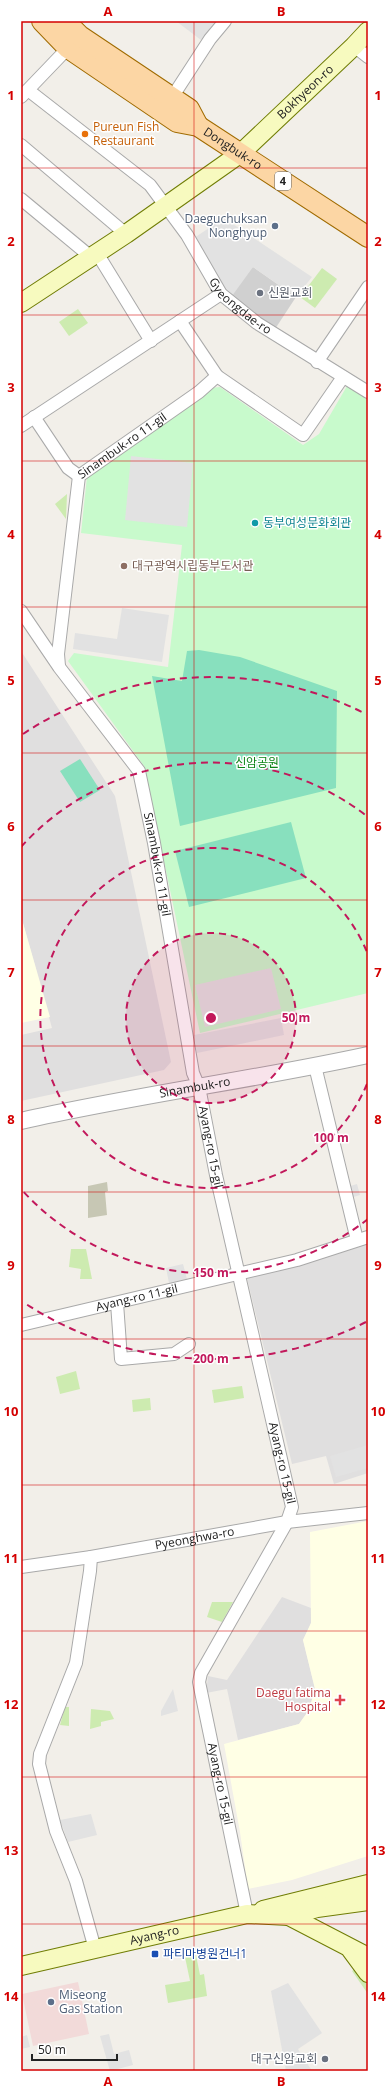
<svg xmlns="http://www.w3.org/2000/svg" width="389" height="2092" font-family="'Open Sans','Noto Sans KR',sans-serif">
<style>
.residential{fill:#e0dfdf}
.commercial{fill:#f2dad9}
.education{fill:#ffffe5}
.religious{fill:#d0d0d0}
.construction{fill:#c7c7b4}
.grass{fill:#cdebb0}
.park{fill:#c8facc}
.pitch{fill:#88e0be}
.parking{fill:#e2e2e2}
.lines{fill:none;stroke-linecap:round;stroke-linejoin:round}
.minor-casing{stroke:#a9a9a9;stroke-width:14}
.tertiary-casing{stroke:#a9a9a9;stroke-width:18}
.secondary-casing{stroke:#707d05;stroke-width:20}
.primary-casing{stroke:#a06b00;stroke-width:22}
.minor{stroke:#fff;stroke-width:12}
.tertiary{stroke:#fff;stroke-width:16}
.secondary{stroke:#f7fabf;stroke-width:18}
.primary{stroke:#fcd6a4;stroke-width:20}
.grid{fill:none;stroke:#d40000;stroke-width:1;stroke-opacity:0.55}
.ring{fill:none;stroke:#c2185b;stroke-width:2;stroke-dasharray:7 5}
.food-dot{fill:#e8710a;stroke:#fff;stroke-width:1.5}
.service-dot{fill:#5c6f8a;stroke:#fff;stroke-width:1.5}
.worship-dot{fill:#6b7280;stroke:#fff;stroke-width:1.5}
.culture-dot{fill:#0f9aa8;stroke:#fff;stroke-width:1.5}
.education-dot{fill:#8d6e63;stroke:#fff;stroke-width:1.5}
.health-dot{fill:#e0444e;stroke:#fff;stroke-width:1.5}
.transit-dot{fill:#1a4fb4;stroke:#fff;stroke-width:1.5}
.labels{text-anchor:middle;stroke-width:3;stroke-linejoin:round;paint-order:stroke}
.shield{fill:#fff;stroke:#646464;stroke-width:1}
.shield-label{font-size:11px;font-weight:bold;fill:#222}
.street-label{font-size:12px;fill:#222;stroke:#fff}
.food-label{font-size:12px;fill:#c56008;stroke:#fff;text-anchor:start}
.service-label{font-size:12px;fill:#4e5e75;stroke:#fff;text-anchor:end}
.worship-label{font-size:12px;fill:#5b616d;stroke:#fff;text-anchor:start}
.culture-label{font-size:12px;fill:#0d838f;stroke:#fff;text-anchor:start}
.education-label{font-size:12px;fill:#785e54;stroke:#fff;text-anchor:start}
.park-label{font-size:12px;fill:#0c8416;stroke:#fff}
.health-label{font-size:12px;fill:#be3a42;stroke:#fff;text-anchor:end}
.transit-label{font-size:12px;fill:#164399;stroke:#fff;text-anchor:start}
.centre{fill:#c2185b;stroke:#fff;stroke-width:2}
.ring-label{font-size:12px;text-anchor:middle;font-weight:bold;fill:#c2185b;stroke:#fff;stroke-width:3;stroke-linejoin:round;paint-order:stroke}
.neatline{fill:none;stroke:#d40000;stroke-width:1.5}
.grid-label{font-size:13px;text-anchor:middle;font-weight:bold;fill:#d40000}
</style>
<rect width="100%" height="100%" fill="#f2efe9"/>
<g class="residential">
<path d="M21,651L115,796L171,1062L164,1070L21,1101V1035L52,1028L21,916Z"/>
<path d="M368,1243V1473L334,1484L326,1456L292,1464L247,1278Z"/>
<path d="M282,1597L311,1608V1623L303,1640L315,1689L309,1710L299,1724L238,1740L227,1689L206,1693L208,1676L227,1680Z"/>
</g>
<path class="commercial" d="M78,1982L89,2034L33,2046L22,1994Z"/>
<g class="education">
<path d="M21,916L50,1017L21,1023Z"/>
<path d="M368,1521V1856L292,1880L248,1889L240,1832L224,1744L299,1724L309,1710L315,1689L303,1640L311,1623L310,1532Z"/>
</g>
<path class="religious" d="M253,267L296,297L275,329L224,290Z"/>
<path class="construction" d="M107,1182L108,1191L105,1192L107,1215L88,1218V1186Z"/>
<g class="grass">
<path d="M322,268L337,279L315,308L300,297Z"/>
<path d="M78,309L88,323L69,336L59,322Z"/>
<path d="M67,494L66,519L55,504Z"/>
<path d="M71,1249H86L92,1279H80L81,1269L69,1267Z"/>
<path d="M76,1371L80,1389L60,1394L56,1377Z"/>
<path d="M242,1386L244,1398L214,1403L212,1390Z"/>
<path d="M150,1398L151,1410L133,1412L132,1400Z"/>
<path d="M212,1602H233L222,1622L207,1617Z"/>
<path d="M65,1707H69V1726L60,1725Z"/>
<path d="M91,1709L110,1711L114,1719L101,1722V1726L90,1729Z"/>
<path d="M196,1955L200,1975L204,1974L207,1996L168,2003L165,1985L190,1981L185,1957Z"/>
<path d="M359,1966L368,1979V1994L352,1971Z"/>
</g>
<path class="park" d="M347,386L368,398V993L200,1033L144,766L68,661L74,653L168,667L182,545L81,533L87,477L211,388L220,387L303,445L319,434Z"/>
<g class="pitch">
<path d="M199,650L240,657L337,691L336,788L180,826L152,676L182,681L187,651Z"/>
<path d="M80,759L100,790L80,802L60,771Z"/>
<path d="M291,822L306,878L189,907L175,851Z"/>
</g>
<g class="parking">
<path d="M176,21H216L201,40Z"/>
<path d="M218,214L312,277L296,297L253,267L232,296L224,290L194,238L212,226Z"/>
<path d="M131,456L193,463L187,527L125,520Z"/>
<path d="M122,608L169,615L162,662L73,649L75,633L117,639Z"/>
<path d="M271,968L281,1009L205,1027L195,985Z"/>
<path d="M281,1018L284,1035L197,1053L194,1035Z"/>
<path d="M357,1184L360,1195L350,1198L347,1187Z"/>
<path d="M183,1264L187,1279L169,1283L166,1268Z"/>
<path d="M368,1445V1468L336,1477L330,1456Z"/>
<path d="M173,1689L178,1711L161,1716V1711Z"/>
<path d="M91,1814L97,1835L68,1842L60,1820Z"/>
<path d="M288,1983L322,2033L298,2049L312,2071H286L271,1991Z"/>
<path d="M109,2034L114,2054L129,2050L133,2065L110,2071L100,2036Z"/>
<path d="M27,2035L30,2047L21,2049V2037Z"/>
</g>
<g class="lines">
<g class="minor-casing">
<g id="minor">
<path d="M354,46L368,57"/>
<path id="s1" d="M28,90L150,185L187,235L221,294L257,323L368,392"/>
<path d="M21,97L68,48"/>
<path d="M171,99L210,39L225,21"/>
<path d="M21,145L126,234"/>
<path d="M21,199L91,257"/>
<path d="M97,253L151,341"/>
<path d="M180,321L217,376"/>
<path d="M317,362L368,287"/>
<path d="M34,417L68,468L79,476"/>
<path d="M21,426L221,294"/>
<path id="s2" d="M21,611L59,667L139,771L154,843L193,1073L199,1087L216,1175L292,1507L287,1522L201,1673L199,1682L247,1914"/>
<path id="s3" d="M59,666L58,654L79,476L199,392L217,376L303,435L343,377"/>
<path d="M315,1066L357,1240"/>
<path d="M117,1303L121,1359L174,1354L189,1344"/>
<path id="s4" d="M21,1325L297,1260L368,1237"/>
<path d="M91,1557L90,1571L76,1663L40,1754L39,1764L56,1831L76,1881L95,1949"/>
<path id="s5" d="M21,1567L91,1557L287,1522L368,1513"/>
</g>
</g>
<g class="tertiary-casing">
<g id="tertiary">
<path id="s6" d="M21,1121C136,1095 253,1080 368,1055"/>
</g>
</g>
<g class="secondary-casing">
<g id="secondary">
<path id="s7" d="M21,303L126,234L241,153L354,46L368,31"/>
<path d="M263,1910L368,1884"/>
<path d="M289,1916L368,1957"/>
<path d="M351,1950L368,1973"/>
<path id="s8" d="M21,1966L247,1914L289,1916L317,1908L368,1901"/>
</g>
</g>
<g class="primary-casing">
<g id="primary">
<path id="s9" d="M42,21L68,48L177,122L198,126L368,237"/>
<path d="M65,21L80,36L189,109L198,126"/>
</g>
</g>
<use href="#minor" class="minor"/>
<use href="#tertiary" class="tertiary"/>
<use href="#secondary" class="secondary"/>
<use href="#primary" class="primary"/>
</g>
<path class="grid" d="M194,21V2071M21,168H368M21,315H368M21,461H368M21,607H368M21,753H368M21,900H368M21,1046H368M21,1192H368M21,1339H368M21,1485H368M21,1631H368M21,1777H368M21,1924H368"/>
<circle cx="211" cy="1018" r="85" fill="#c2185b" fill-opacity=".12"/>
<g class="ring">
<circle cx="211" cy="1018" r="85"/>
<path d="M367 1084A170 170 0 1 1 367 952"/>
<path d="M368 1219A255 255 0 0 1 21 1189M21 847A255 255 0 0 1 368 817"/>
<path d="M366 1322A341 341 0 0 1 23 1302M23 734A341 341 0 0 1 366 714"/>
</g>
<circle class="food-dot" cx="85" cy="134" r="4"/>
<g class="service-dot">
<circle cx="275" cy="226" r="4"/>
<circle cx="51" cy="2002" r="4"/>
</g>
<g class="worship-dot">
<circle cx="260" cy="293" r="4"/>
<circle cx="325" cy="2059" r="4"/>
</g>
<circle class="culture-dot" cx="255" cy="523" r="4"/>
<circle class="education-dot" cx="124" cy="566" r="4"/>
<path class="health-dot" d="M338 1694h4v4h4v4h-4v4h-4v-4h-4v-4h4z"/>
<rect class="transit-dot" x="151" y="1950" width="8" height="8" rx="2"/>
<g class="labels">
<rect class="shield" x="275" y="172" width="16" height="18" rx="3"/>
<g class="shield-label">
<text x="283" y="185">4</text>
</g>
<g class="street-label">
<text dy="4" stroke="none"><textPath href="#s7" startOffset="355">Bokhyeon-ro</textPath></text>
<text dy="4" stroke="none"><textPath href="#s9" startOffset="232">Dongbuk-ro</textPath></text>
<text dy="4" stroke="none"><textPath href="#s1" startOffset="307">Gyeongdae-ro</textPath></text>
<text dy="4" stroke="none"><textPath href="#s3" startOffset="244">Sinambuk-ro 11-gil</textPath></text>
<text dy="4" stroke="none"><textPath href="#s2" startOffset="294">Sinambuk-ro 11-gil</textPath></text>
<text dy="4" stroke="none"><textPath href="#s6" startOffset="177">Sinambuk-ro</textPath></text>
<text dy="4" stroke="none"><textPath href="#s2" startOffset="582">Ayang-ro 15-gil</textPath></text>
<text dy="4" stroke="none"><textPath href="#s4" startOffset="119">Ayang-ro 11-gil</textPath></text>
<text dy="4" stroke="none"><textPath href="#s2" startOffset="906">Ayang-ro 15-gil</textPath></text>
<text dy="4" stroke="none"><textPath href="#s5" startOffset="176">Pyeonghwa-ro</textPath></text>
<text dy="4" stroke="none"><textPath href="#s2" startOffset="1254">Ayang-ro 15-gil</textPath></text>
<text dy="4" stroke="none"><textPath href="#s8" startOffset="137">Ayang-ro</textPath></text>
</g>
<g class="food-label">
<text x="93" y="131">Pureun Fish<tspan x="93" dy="14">Restaurant</tspan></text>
</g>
<g class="service-label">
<text x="267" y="223">Daeguchuksan<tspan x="267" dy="14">Nonghyup</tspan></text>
<text x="59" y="1999" text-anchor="start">Miseong<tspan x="59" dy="14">Gas Station</tspan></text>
</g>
<g class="worship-label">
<text x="268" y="297">신원교회</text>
<text x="317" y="2063" text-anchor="end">대구신암교회</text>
</g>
<g class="culture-label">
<text x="263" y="527">동부여성문화회관</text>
</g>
<g class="education-label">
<text x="132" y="570">대구광역시립동부도서관</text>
</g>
<g class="park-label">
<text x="257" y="767">신암공원</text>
</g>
<g class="health-label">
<text x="331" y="1697">Daegu fatima<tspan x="331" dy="14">Hospital</tspan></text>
</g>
<g class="transit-label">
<text x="163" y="1958">파티마병원건너1</text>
</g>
</g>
<circle cx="211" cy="1018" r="6" class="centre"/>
<g class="ring-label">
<text x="296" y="1022">50 m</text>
<text x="331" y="1142">100 m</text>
<text x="211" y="1277">150 m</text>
<text x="211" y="1363">200 m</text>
</g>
<rect width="389" height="2092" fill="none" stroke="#ffffff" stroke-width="44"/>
<path d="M32 2054v6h85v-6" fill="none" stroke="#222222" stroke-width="2"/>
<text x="38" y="2054" font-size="12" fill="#222222" stroke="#ffffff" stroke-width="3" paint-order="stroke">50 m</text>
<rect x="22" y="22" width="345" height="2048" class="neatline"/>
<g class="grid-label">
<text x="108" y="16">A</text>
<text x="281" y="16">B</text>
<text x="11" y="100">1</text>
<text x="378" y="100">1</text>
<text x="11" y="246">2</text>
<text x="378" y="246">2</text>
<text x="11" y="392">3</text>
<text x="378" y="392">3</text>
<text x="11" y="539">4</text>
<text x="378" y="539">4</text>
<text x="11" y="685">5</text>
<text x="378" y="685">5</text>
<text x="11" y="831">6</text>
<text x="378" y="831">6</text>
<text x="11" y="977">7</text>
<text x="378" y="977">7</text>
<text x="11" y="1124">8</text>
<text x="378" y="1124">8</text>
<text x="11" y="1270">9</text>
<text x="378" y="1270">9</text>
<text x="11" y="1416">10</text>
<text x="378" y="1416">10</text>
<text x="11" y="1563">11</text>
<text x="378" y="1563">11</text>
<text x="11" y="1709">12</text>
<text x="378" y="1709">12</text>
<text x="11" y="1855">13</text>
<text x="378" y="1855">13</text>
<text x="11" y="2001">14</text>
<text x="378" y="2001">14</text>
<text x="108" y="2086">A</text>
<text x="281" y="2086">B</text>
</g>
</svg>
